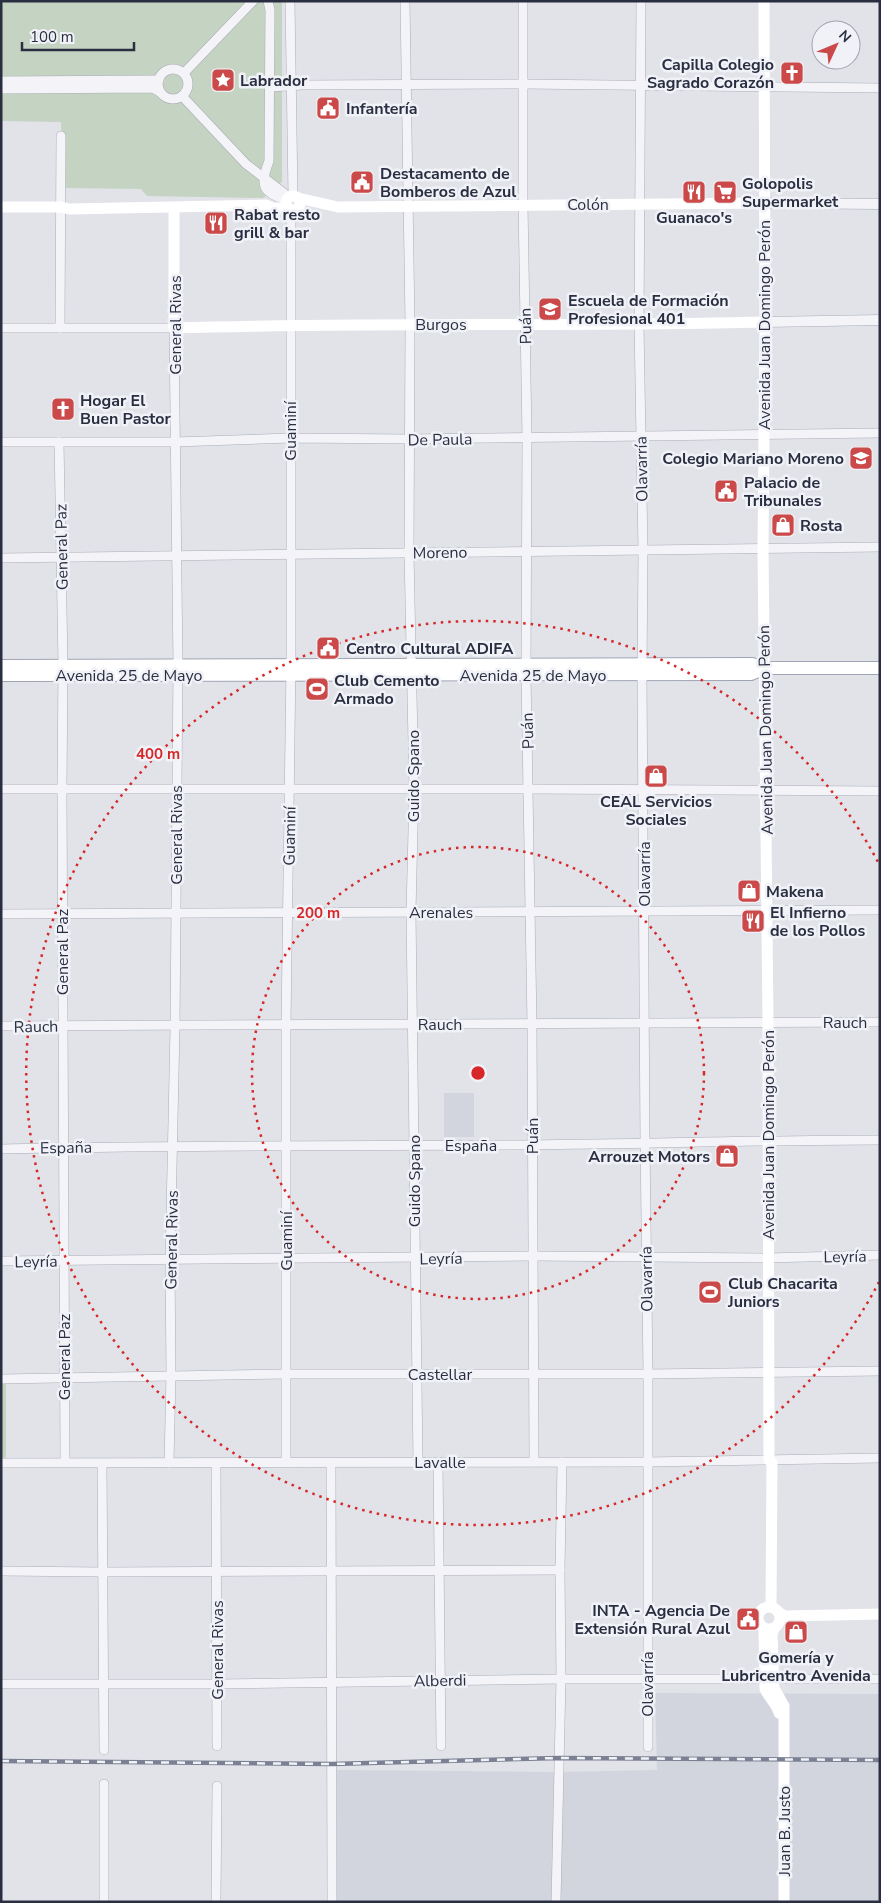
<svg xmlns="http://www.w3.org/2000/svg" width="881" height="1903" font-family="'Nunito Sans',sans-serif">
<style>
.built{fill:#d3d5de}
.green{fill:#c4d3c2}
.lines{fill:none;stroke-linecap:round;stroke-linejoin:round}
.minor-casing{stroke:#aaadb7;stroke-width:10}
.tertiary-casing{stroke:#aaadb7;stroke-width:11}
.primary-casing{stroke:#a0a5b5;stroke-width:14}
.minor{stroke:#f4f4f8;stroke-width:9}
.tertiary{stroke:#f4f4f8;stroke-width:10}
.secondary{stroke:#fff;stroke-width:11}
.primary{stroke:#fff;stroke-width:12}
.rail-casing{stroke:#7b8092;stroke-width:4.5}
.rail{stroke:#f0f2f7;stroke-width:2.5;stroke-dasharray:8;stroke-linecap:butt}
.ring{fill:none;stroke:#d62828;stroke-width:2.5;stroke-dasharray:2.5 5}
.labels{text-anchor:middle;stroke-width:5;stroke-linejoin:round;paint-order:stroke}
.poi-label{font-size:16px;font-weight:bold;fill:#2a2e41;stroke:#f0f2f7;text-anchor:start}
.street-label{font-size:16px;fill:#2a2e41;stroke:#f0f2f7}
.centre{fill:#d62828;stroke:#f0f2f7;stroke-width:2.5}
.ring-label{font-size:15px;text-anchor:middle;font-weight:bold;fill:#d62828;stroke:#f0f2f7;stroke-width:5;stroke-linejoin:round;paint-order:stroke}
</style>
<rect width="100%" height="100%" fill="#e1e3e9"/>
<g class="built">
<rect x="444" y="1093" width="30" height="44"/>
<path d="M655,1693L880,1694V1902H337V1770L556,1772L657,1770Z"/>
</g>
<g class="green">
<path d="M1,1H282V182L263,198L147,196L141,189L63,188L61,122L1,121Z"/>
<rect x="1" y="1381" width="5" height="78"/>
</g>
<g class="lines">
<g class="minor-casing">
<g id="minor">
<path d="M268,1L270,10L269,161C260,184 261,193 287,200"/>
<path d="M290,1L293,196"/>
<path d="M405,1L410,324L409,553L414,789L411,912L418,1462"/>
<path d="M523,1V204L527,437L526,675L532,1024L534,1461"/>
<path d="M641,1L639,325L643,550L642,674L645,1142L648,1374V1747"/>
<circle cx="173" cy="84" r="15"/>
<path d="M184,73L253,1"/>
<path d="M1,81L159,80"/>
<path d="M270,87L302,85L524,84L880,88"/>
<path d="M1,89L153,88L160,92"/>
<path d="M182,96L246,164L289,197"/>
<path d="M1,328H174L178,666L175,1027L170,1261L171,1375L169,1463"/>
<path d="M60,328L61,136"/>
<path d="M1,442H175L290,438L409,439L880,433"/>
<path d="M59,442L63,665L62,789L65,1462"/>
<path d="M1,558L880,547"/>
<path d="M1,789H529L880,791"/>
<path d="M1,914L880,910"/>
<path d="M1,1026L880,1022"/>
<path d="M1,1149C178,1145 354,1146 531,1145C647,1144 763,1140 880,1140"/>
<path d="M1,1261L533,1256L768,1258L880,1255"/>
<path d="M1,1379L287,1374H648L880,1371"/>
<path d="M286,1462V1025L291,665V223L293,210"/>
<path d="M438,1462L441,1746"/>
<path d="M1,1463L647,1462L880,1458"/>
<path d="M331,1463L332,1902"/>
<path d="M102,1464L104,1750"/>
<path d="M216,1464L217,1746"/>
<path d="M1,1571L103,1572L560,1570"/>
<path d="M1,1684H218L561,1679H880"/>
<path d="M104,1784V1902"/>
<path d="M216,1902L217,1786"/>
<path d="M556,1902L561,1679L560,1570L562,1462"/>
</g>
</g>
<g class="tertiary-casing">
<g id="tertiary">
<path d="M765,203L880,204"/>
<path d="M765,322L880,320"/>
</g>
</g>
<g class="primary-casing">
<g id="primary">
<path d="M1,666L752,664L765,668H880"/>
<path d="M1,675L751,674L765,668"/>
</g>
</g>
<use href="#minor" class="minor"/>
<use href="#tertiary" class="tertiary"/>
<g class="secondary">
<path d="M764,1L765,322L763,549L768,1022L769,1460L772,1463L771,1607"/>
<circle cx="293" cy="203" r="7"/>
<path d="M298,198L338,207L765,203"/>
<path d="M1,207H61L69,209L266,205L272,208H288"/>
<path d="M174,208V328C371,322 568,327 765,322"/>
<circle cx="769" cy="1618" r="11"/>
<path d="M778,1612L785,1616L880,1614"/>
<path d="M764,1628L765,1689C769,1698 777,1704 779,1713"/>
<path d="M774,1629L772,1634L774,1688L784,1706V1902"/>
</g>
<use href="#primary" class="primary"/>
<g class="rail-casing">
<path id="rail" d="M1,1761L332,1764L559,1758L880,1760"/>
</g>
<use href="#rail" class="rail"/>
</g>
<g class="ring">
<circle cx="478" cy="1073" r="226"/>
<path d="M879 1282A452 452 0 1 1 879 864"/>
</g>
<defs>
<g id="church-square" transform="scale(1.25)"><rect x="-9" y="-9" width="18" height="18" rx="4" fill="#cb4a49" stroke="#f0f2f7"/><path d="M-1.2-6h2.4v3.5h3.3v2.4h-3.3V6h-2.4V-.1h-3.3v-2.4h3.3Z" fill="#fff"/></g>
<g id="sight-square" transform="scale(1.25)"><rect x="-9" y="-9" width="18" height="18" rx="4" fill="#cb4a49" stroke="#f0f2f7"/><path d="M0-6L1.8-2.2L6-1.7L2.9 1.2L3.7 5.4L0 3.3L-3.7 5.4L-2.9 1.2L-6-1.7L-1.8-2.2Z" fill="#fff"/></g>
<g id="civic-square" transform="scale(1.25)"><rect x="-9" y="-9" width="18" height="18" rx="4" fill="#cb4a49" stroke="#f0f2f7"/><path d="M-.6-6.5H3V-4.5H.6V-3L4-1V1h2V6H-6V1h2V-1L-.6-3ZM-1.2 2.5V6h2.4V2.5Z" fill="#fff"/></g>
<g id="restaurant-square" transform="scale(1.25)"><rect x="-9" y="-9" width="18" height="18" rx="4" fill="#cb4a49" stroke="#f0f2f7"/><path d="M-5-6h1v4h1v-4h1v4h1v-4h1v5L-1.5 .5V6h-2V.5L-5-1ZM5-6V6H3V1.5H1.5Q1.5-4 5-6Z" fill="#fff"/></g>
<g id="supermarket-square" transform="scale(1.25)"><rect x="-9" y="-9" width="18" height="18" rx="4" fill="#cb4a49" stroke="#f0f2f7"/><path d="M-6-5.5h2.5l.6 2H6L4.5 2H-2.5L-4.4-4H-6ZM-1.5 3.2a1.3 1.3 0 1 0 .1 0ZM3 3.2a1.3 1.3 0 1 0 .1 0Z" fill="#fff"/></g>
<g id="school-square" transform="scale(1.25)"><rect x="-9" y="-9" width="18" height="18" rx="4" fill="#cb4a49" stroke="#f0f2f7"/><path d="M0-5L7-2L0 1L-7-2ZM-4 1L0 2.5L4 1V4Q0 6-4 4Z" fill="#fff"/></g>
<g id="shop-square" transform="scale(1.25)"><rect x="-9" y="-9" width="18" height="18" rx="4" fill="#cb4a49" stroke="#f0f2f7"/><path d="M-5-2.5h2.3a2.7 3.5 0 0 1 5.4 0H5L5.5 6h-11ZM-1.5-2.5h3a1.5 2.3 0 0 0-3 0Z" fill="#fff"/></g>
<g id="stadium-square" transform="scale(1.25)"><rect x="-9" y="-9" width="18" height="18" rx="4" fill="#cb4a49" stroke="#f0f2f7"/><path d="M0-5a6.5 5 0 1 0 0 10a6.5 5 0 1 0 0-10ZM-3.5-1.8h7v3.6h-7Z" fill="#fff"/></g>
</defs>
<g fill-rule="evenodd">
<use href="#church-square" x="792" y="73"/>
<use href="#sight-square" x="223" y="80"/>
<use href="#civic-square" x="328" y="108"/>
<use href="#civic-square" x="362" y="182"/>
<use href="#restaurant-square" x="694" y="192"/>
<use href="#supermarket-square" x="725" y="192"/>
<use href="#restaurant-square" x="216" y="223"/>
<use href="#school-square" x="550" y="309"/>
<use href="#church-square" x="63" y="409"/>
<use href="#school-square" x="861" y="458"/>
<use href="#civic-square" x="726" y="491"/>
<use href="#shop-square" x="783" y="525"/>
<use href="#civic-square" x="328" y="648"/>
<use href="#stadium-square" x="317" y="689"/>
<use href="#shop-square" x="656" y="776"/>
<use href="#shop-square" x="749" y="891"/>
<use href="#restaurant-square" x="753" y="921"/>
<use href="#shop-square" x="727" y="1156"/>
<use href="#stadium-square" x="710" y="1292"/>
<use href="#civic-square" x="748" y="1619"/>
<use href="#shop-square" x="796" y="1632"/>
</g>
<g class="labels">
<g class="poi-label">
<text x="774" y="70" text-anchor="end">Capilla Colegio<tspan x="774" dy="18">Sagrado Corazón</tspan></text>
<text x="240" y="86">Labrador</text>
<text x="346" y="114">Infantería</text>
<text x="380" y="179">Destacamento de<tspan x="380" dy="18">Bomberos de Azul</tspan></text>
<text x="742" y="189">Golopolis<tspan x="742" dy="18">Supermarket</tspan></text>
<text x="234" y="220">Rabat resto<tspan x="234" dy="18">grill &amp; bar</tspan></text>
<text x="694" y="223" text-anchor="middle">Guanaco's</text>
<text x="568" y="306">Escuela de Formación<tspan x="568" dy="18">Profesional 401</tspan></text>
<text x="80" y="406">Hogar El<tspan x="80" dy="18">Buen Pastor</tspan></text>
<text x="844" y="464" text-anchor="end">Colegio Mariano Moreno</text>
<text x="744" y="488">Palacio de<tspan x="744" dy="18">Tribunales</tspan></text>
<text x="800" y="531">Rosta</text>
<text x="346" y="654">Centro Cultural ADIFA</text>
<text x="334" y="686">Club Cemento<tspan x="334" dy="18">Armado</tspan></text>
<text x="656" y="807" text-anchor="middle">CEAL Servicios<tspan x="656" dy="18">Sociales</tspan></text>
<text x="766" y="897">Makena</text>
<text x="770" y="918">El Infierno<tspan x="770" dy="18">de los Pollos</tspan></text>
<text x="710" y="1162" text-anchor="end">Arrouzet Motors</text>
<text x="728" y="1289">Club Chacarita<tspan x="728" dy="18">Juniors</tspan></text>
<text x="730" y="1616" text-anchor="end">INTA - Agencia De<tspan x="730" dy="18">Extensión Rural Azul</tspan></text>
<text x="796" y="1663" text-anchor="middle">Gomería y<tspan x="796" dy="18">Lubricentro Avenida</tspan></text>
</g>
<g class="street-label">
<text x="588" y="210">Colón</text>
<text x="441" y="330">Burgos</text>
<text transform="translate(175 325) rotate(-90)" y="6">General Rivas</text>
<text transform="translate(764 325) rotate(-90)" y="6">Avenida Juan Domingo Perón</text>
<text transform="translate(525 326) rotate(-91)" y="6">Puán</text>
<text transform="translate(290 431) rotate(-90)" y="6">Guaminí</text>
<text transform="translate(440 439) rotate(-1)" y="6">De Paula</text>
<text transform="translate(641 469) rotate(-91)" y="6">Olavarría</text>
<text transform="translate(61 547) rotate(-91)" y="6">General Paz</text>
<text transform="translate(440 552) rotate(-1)" y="6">Moreno</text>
<text x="129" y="681">Avenida 25 de Mayo</text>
<text x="533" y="681">Avenida 25 de Mayo</text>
<text transform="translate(765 730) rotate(-91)" y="6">Avenida Juan Domingo Perón</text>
<text transform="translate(527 731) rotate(-92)" y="6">Puán</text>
<text transform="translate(413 776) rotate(-90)" y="6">Guido Spano</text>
<text transform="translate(176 835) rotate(-90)" y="6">General Rivas</text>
<text transform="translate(289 836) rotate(-89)" y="6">Guaminí</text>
<text transform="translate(644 874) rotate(-90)" y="6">Olavarría</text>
<text x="441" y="918">Arenales</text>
<text transform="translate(62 952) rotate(-90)" y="6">General Paz</text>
<text x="845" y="1028">Rauch</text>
<text x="440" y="1030">Rauch</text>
<text transform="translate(36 1026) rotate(-1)" y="6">Rauch</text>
<text transform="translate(768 1135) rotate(-90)" y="6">Avenida Juan Domingo Perón</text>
<text transform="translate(532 1136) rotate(-90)" y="6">Puán</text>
<text x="471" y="1151">España</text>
<text transform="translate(66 1147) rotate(-1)" y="6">España</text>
<text transform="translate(414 1181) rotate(-90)" y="6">Guido Spano</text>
<text transform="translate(171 1240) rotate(-89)" y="6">General Rivas</text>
<text transform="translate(286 1241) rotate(-90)" y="6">Guaminí</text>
<text transform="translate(845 1256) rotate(-1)" y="6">Leyría</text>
<text transform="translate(441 1258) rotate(-1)" y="6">Leyría</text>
<text transform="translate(36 1261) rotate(-1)" y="6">Leyría</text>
<text transform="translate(646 1279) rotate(-91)" y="6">Olavarría</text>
<text transform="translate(64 1357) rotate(-90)" y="6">General Paz</text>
<text x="440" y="1380">Castellar</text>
<text x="440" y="1468">Lavalle</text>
<text transform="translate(217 1650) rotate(-90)" y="6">General Rivas</text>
<text transform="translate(440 1680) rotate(-1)" y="6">Alberdi</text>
<text transform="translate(647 1684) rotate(-90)" y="6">Olavarría</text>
<text transform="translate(784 1831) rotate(-90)" y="6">Juan B. Justo</text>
</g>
</g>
<circle cx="478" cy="1073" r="8" class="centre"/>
<g class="ring-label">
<text x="158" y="759">400 m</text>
<text x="318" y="918">200 m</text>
</g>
<rect width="881" height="1903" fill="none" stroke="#2a2e41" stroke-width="5"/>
<g transform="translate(836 45) rotate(46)"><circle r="24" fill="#f0f2f7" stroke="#a1a4ae"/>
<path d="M0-4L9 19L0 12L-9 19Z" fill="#cb4a49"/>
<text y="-8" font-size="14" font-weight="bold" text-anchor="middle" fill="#2a2e41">N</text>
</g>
<path d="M22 42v8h112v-8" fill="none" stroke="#2a2e41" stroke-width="2.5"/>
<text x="30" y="42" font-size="15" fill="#2a2e41" stroke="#f0f2f7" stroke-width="4" paint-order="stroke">100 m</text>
</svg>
